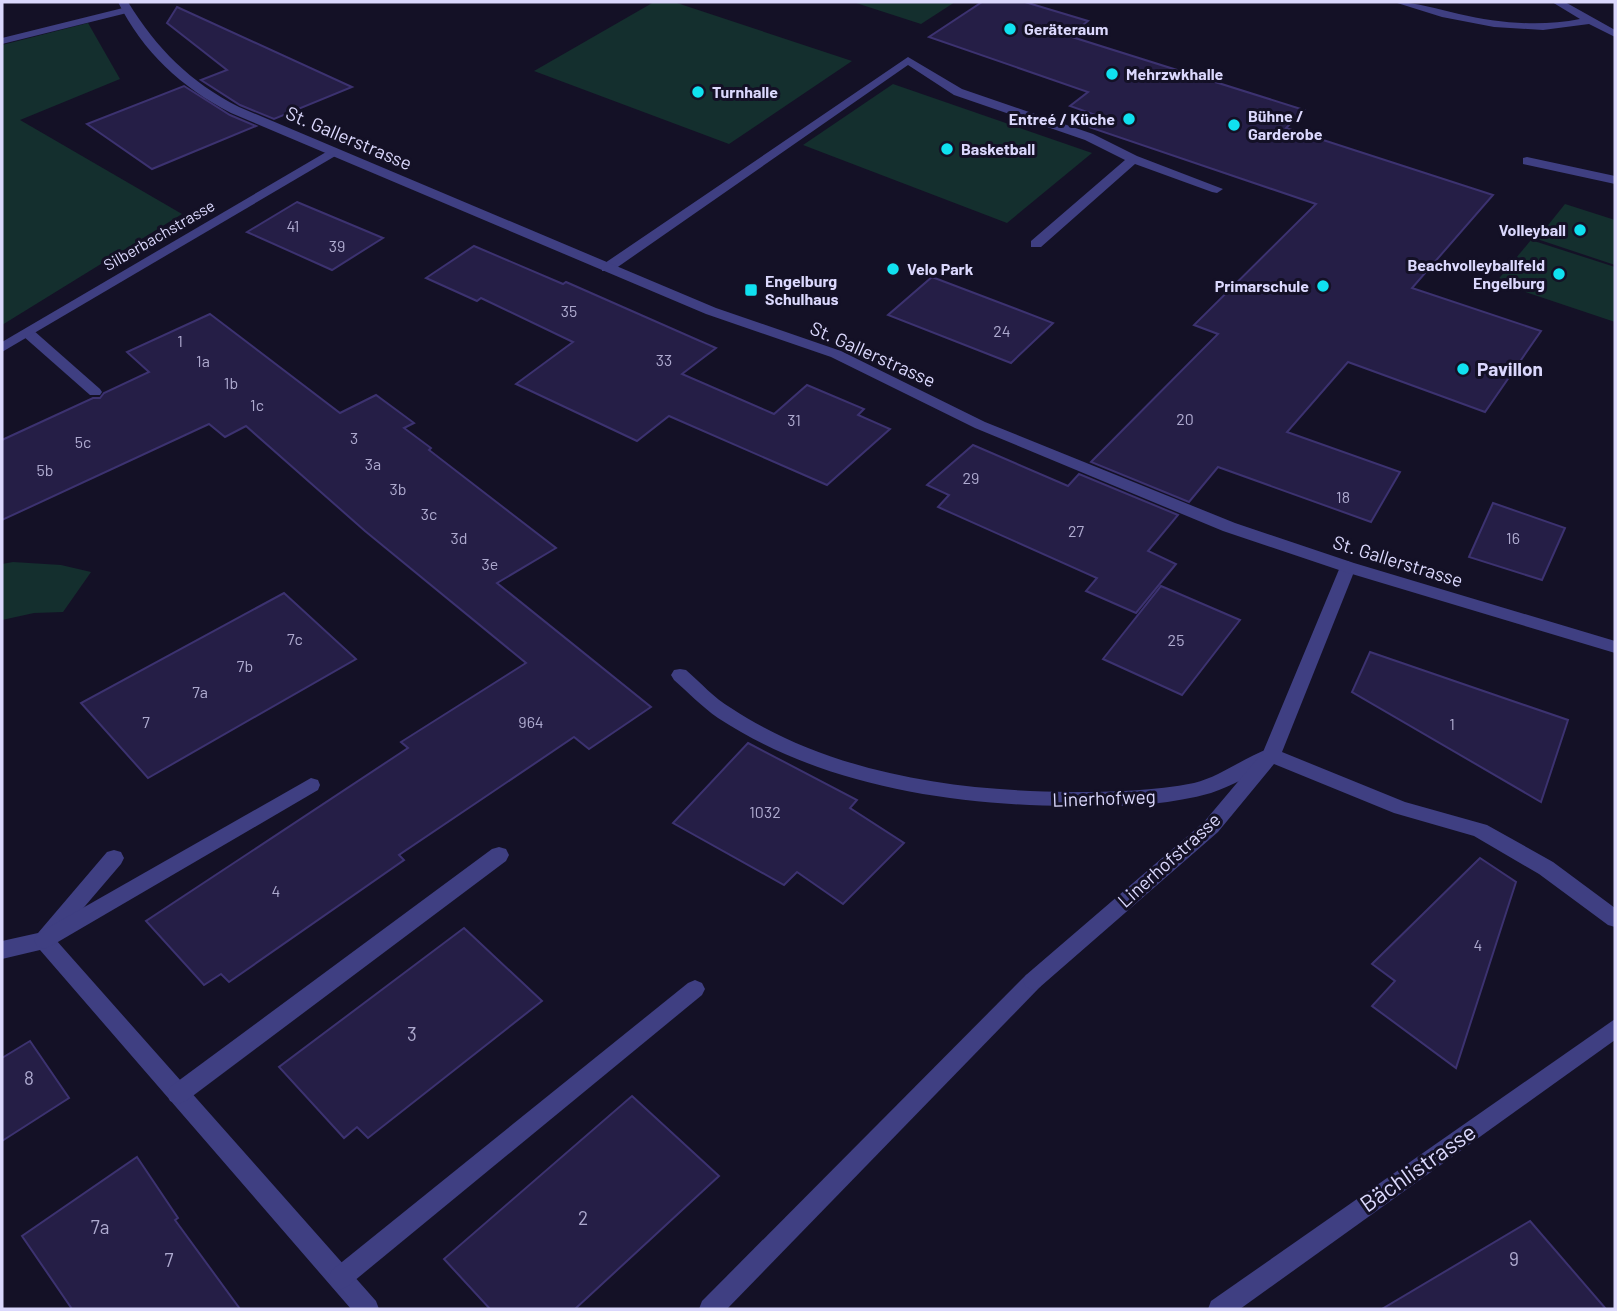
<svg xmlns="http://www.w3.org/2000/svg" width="1617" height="1311" font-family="Barlow,sans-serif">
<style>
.green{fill:#142f2e}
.building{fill:#251e46;stroke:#3c3270;stroke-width:2}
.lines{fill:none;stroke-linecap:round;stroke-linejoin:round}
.service{fill:#3f3f82;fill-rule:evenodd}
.pedestrian{fill:#3f3f82;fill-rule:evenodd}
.minor{fill:#3f3f82;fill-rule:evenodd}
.tertiary{fill:#3f3f82;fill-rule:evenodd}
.poi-dot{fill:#10e1f0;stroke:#141126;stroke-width:2.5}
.labels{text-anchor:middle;stroke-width:6;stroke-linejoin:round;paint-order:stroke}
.far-poi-label{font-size:16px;font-weight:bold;fill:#dbd8fd;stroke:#141126;text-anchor:start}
.number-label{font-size:16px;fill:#aeaacf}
.far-street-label{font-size:16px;fill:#dbd8fd;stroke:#141126}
.street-label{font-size:19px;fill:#dbd8fd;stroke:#141126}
.poi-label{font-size:19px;font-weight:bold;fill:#dbd8fd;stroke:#141126;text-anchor:start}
.near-number-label{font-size:19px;fill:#aeaacf}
.near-street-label{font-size:23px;fill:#dbd8fd;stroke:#141126}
</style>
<rect width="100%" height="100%" fill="#141126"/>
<g class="green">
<path d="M654,2H674L852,61L729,144L534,71Z"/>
<path d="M853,2H955L921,24Z"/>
<path d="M88,23L120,79L20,120L182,214L2,325V45Z"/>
<path d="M893,84L1092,153L1007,223L803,145Z"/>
<path d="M1565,204L1615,220V265L1537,239Z"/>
<path d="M1531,240L1615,267V322L1496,282Z"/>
<path d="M13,562L61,565L91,572L63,612L34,613L2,620V564Z"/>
</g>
<g class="building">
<path d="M982,2H1025L1088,21L1069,36L1304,110L1286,128L1493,195L1412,288L1541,331L1485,412L1348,362L1287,432L1400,472L1371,522L1218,467L1189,502L1091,462L1218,334L1194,325L1316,204L1080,124L1093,114L1070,106L1088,92L929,37Z"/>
<path d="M177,7L352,87L274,119L240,105L201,80L227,70L167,23Z"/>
<path d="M184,86L230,115L256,126L152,169L87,124Z"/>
<path d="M297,202L383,238L332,270L247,232Z"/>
<path d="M474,246L563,284L566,282L716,348L682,374L774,414L807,385L864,409L858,415L890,429L827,485L669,416L637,441L516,384L573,342L481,298L477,301L426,278Z"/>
<path d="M932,277L1053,323L1011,363L888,315Z"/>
<path d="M210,314L340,413L376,395L414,423L404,428L431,448L429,450L556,548L497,583L651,707L589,749L574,737L399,855L404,860L229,982L221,974L204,985L146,921L408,748L401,742L526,663L365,531L246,426L225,437L209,424L2,520V440L93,398H100L104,393L149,372L127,352Z"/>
<path d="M973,445L1068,486L1079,474L1178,515L1148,551L1176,564L1136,613L1086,591L1097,578L938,507L949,495L927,485Z"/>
<path d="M1493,503L1565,528L1542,580L1469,557Z"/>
<path d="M1161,586L1240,620L1182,695L1103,659Z"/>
<path d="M284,593L356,659L148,778L81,703Z"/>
<path d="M1370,652L1568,720L1541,802L1352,692Z"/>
<path d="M748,743L857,800L850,808L904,843L843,904L797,872L784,885L673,823Z"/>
<path d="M1480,858L1516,882L1456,1068L1372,1006L1395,981L1372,964Z"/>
<path d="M464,928L542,1001L368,1138L357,1127L344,1138L279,1067Z"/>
<path d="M30,1041L69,1098L2,1141V1058Z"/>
<path d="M632,1096L719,1176L575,1309H490L444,1259Z"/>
<path d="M137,1157L178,1218L175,1220L240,1309H72L22,1236Z"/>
<path d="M1530,1221L1606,1309H1382Z"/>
</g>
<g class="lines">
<g class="service">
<path d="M127,7L131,8V12L2,44V38Z"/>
<path d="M908,57L962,89L1093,134L1137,156L1223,189L1217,193L1212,192L1135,164L1041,247H1031V241L1125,160L1085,140L954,95L908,65L612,271H602V265Z"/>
<path d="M1527,157L1615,176V184L1523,164V158Z"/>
<path d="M28,329L33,330L100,389L102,392L100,395H90L23,336L21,333Z"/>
<path d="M680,669L686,670C701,683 714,698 731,708C832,774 955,791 1072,792C1113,792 1154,791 1194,783C1222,776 1244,757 1271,748L1278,750L1280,755L1278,760C1256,772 1235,785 1211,793C1165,806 1116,807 1069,806C949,805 820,785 718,718C702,707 688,692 674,680L671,675L674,670Z"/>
<path d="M114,850L121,852L124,858L121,864L56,940L376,1301L379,1309H351L40,950L2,959V941L38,933L107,852Z"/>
<path d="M1033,972L1040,975L1043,981L1040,987L727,1309H699L702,1301L1026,975Z"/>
</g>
<g class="pedestrian">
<path d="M311,778L318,780L320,785L318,790L51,946L44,949L37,946L34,940L37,934Z"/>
<path d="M499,847L506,849L509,855L506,861L186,1101L178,1104L170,1101L167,1094L170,1087L492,849Z"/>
<path d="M695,980L702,983L705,989L702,995L348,1286L340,1290L332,1286L328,1278L332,1270L688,983Z"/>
</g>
<g class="minor">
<path d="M1394,2C1416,2 1437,9 1459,14C1498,23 1540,27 1580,19L1552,2H1565L1615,30V37L1589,24L1543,30L1494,27L1442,17Z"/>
<path d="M333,148L337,149V155L2,352V342Z"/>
<path d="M1348,561L1356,567L1282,752L1405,802L1487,825L1553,862L1615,908V927L1608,925L1539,874L1474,836L1394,813L1274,764L1218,832L1040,987L1033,990L1026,987L1023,981L1026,975L1204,822L1263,752L1340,567Z"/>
<path d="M1615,1019V1040L1240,1309H1208L1211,1301Z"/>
</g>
<path class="tertiary" d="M118,2H128C157,49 190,82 239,107L716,308L841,351L985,422L1235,523L1354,563L1615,641V653L1342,571L1223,531L975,428L831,357L706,314L231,113C181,87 143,52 118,2Z"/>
</g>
<g class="poi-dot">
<circle cx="1010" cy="29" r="7"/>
<circle cx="1112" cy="74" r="7"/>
<circle cx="698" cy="92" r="7"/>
<circle cx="1129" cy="119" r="7"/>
<circle cx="1234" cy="125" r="7"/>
<circle cx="947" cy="149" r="7"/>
<circle cx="1580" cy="230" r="7"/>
<circle cx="893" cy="269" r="7"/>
<circle cx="1559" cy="274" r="7"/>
<circle cx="1323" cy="286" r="7"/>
<rect x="744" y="283" width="14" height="14" rx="3.5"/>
<circle cx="1463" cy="369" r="7"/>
</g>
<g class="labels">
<g class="far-poi-label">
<text x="1024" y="35">Geräteraum</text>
<text x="1126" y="80">Mehrzwkhalle</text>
<text x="712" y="98">Turnhalle</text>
<text x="1248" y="122">Bühne /<tspan x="1248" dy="18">Garderobe</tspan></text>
<text x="1115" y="125" text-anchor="end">Entreé / Küche</text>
<text x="961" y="155">Basketball</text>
<text x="1566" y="236" text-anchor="end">Volleyball</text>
<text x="1545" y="271" text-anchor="end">Beachvolleyballfeld<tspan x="1545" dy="18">Engelburg</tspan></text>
<text x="907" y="275">Velo Park</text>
<text x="765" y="287">Engelburg<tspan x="765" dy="18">Schulhaus</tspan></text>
<text x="1309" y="292" text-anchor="end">Primarschule</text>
</g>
<g class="number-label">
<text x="293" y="232">41</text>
<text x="337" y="252">39</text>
<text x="569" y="317">35</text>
<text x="1002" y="337">24</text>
<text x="180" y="347">1</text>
<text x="664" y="366">33</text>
<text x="203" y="367">1a</text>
<text x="231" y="389">1b</text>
<text x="257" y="411">1c</text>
<text x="1185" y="425">20</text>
<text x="794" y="426">31</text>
<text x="354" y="444">3</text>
<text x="83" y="448">5c</text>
<text x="373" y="470">3a</text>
<text x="45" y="476">5b</text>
<text x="971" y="484">29</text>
<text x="398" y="495">3b</text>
<text x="1343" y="503">18</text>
<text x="429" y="520">3c</text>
<text x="1076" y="537">27</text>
<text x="459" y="544">3d</text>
<text x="1513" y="544">16</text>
<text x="490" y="570">3e</text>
<text x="295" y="645">7c</text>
<text x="1176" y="646">25</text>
<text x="245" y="672">7b</text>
<text x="200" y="698">7a</text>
<text x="146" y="728">7</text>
<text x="531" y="728">964</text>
<text x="1452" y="730">1</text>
<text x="765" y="818">1032</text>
<text x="276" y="897">4</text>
<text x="1478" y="951">4</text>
</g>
<g class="far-street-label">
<text transform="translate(159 235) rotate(-30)" y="6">Silberbachstrasse</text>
</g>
<g class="street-label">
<text transform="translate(349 138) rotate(23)" y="7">St. Gallerstrasse</text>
<text transform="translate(873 354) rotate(24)" y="7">St. Gallerstrasse</text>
<text transform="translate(1398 561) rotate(17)" y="7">St. Gallerstrasse</text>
<text transform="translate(1104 798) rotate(-2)" y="7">Linerhofweg</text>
<text transform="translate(1169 860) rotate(-42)" y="7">Linerhofstrasse</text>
</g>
<g class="poi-label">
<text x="1477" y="376">Pavillon</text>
</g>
<g class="near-number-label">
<text x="412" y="1041">3</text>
<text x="29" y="1085">8</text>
<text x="583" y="1225">2</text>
<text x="100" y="1234">7a</text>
<text x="1514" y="1266">9</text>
<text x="169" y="1267">7</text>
</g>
<g class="near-street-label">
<text transform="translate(1418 1168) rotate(-35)" y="8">Bächlistrasse</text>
</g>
</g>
<rect width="1617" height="1311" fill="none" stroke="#dbd8fd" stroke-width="7"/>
</svg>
